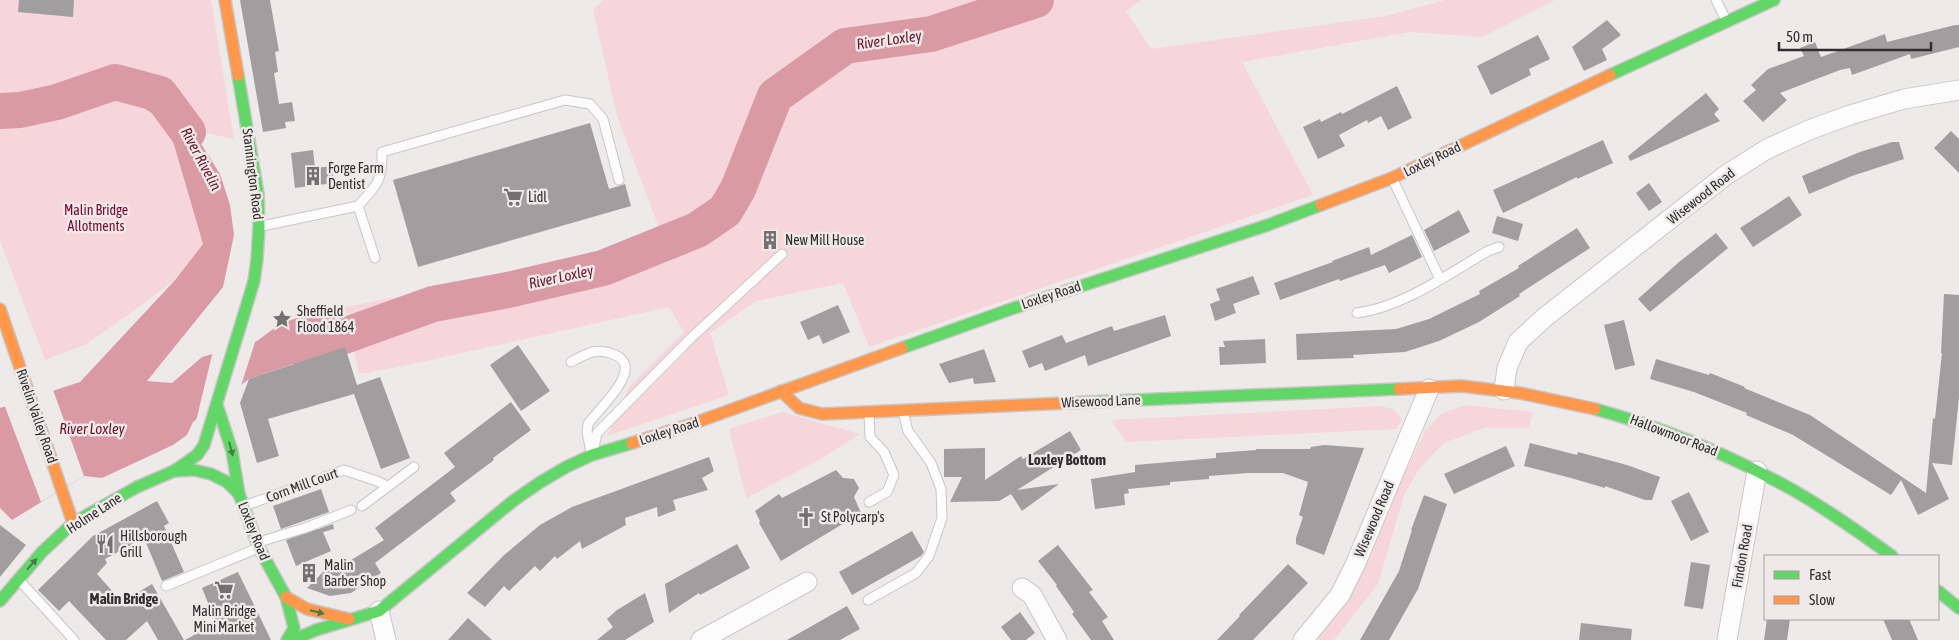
<svg xmlns="http://www.w3.org/2000/svg" width="1959" height="640" font-family="'Asap Condensed',sans-serif">
<style>
.green{fill:#f6d6da}
.water{fill:#da9aa4}
.pier{fill:#eeeaea}
.lines{fill:none;stroke-linecap:round;stroke-linejoin:round}
.river{stroke:#da9aa4;stroke-width:36}
.building{fill:#a09e9e}
.lane-casing{stroke:#c9c6c6;stroke-width:11}
.street-casing{stroke:#c9c6c6;stroke-width:21}
.fast-casing{stroke:#c9c6c6;stroke-width:14}
.slow-casing{stroke:#c9c6c6;stroke-width:14}
.lane{stroke:#fcfcfc;stroke-width:9}
.street{stroke:#fcfcfc;stroke-width:19}
.fast{stroke:#63d668;stroke-width:11}
.slow{stroke:#ff974d;stroke-width:11}
.oneway{fill:#477a48}
.labels{text-anchor:middle;stroke-width:5;stroke-linejoin:round;paint-order:stroke}
.street-label{font-size:14px;fill:#302e2e;stroke:#efe9e9}
.poi-label{font-size:14px;fill:#302e2e;stroke:#efe9e9;text-anchor:start}
.park-label{font-size:14px;fill:#79072f;stroke:#efe9e9}
.water-label{font-size:15px;font-style:italic;fill:#68162c;stroke:#efe9e9}
.neighbourhood-label{font-size:15px;font-weight:bold;fill:#302e2e;stroke:#efe9e9}
</style>
<rect width="100%" height="100%" fill="#eeeaea"/>
<g class="green">
<path d="M0,0H211L234,139L169,125L203,244L176,279L132,312L85,345L45,360L0,241Z"/>
<path d="M604,0H1141L1126,11L1151,49L1385,16L1445,0H1555L1482,37L1409,32L1242,62L1313,195L869,347L843,283L756,301L710,333L729,395L607,436L629,387L684,332L669,307L403,366L359,374L345,307L392,298L438,297L661,233L617,116L593,10Z"/>
<path d="M1464,405L1533,412L1529,428H1484L1444,443L1419,469L1404,495L1378,584L1334,640H1314L1349,596L1366,563L1403,477L1425,431L1441,414Z"/>
<path d="M1381,406L1393,409L1402,419L1397,429L1126,442L1111,420Z"/>
<path d="M782,412L860,434L819,460L746,498L729,429Z"/>
</g>
<path class="water" d="M162,89L186,120L220,174L230,205L234,235L223,287L147,381L172,383L202,357L257,341L280,324L324,308L351,334L337,349L249,379L193,422L187,435L173,445L102,478L84,476L12,520L0,508V408L80,382L176,279L203,244L168,124L144,108Z"/>
<g class="pier">
<path d="M256,339L240,389L203,417L196,421L213,351Z"/>
<path d="M52,387L84,476L41,502L4,404Z"/>
</g>
<g class="lines">
<g class="river">
<path d="M0,111L20,110L57,102L115,82L160,94L188,132"/>
<path d="M305,350L433,304L508,290L603,268L697,230L725,211L738,189L775,96L845,46L931,34L1036,0"/>
</g>
</g>
<g class="building">
<path d="M19,0H74L73,17L18,12Z"/>
<path d="M240,0H270L279,51L275,52L278,72L274,73L279,104L292,102L295,121L285,122L286,128L263,132Z"/>
<path d="M1607,20L1621,35L1602,49L1607,60L1584,71L1572,47Z"/>
<path d="M1955,25H1959V47L1911,59L1910,54L1852,75L1850,68L1840,70L1780,93L1787,100L1763,122L1743,101L1756,90L1751,85L1768,69L1804,56L1800,48L1815,42L1821,57L1885,34L1887,42Z"/>
<path d="M1538,35L1550,59L1529,69L1531,75L1491,95L1477,66Z"/>
<path d="M1397,86L1412,118L1388,130L1381,116L1368,123L1367,120L1339,135L1345,146L1318,159L1303,127L1320,119L1321,122L1341,112L1342,114Z"/>
<path d="M1706,93L1719,109L1714,114L1720,121L1630,161L1628,156Z"/>
<path d="M590,123L609,189L625,184L631,206L418,267L393,180Z"/>
<path d="M1951,131L1959,139V173L1934,148Z"/>
<path d="M1603,140L1613,163L1577,179V177L1503,213L1493,190Z"/>
<path d="M1892,142H1899L1904,159L1852,176L1809,194L1802,176L1860,152Z"/>
<path d="M313,150L315,168L332,166L334,183L295,188L291,153Z"/>
<path d="M1649,183L1662,202L1649,211L1636,193Z"/>
<path d="M1789,196L1802,215L1753,247L1740,228Z"/>
<path d="M1459,210L1470,232L1434,251L1424,230Z"/>
<path d="M1497,216L1523,224L1518,241L1492,233Z"/>
<path d="M1577,228L1590,248L1519,294L1520,296L1479,322L1439,341L1405,352L1353,355L1354,358L1297,360L1296,334L1396,329L1429,319L1480,294L1479,291L1519,268L1518,266Z"/>
<path d="M1716,233L1728,248L1650,312L1638,299L1679,262Z"/>
<path d="M1412,235L1422,257L1414,261L1389,273L1385,265L1340,281L1339,279L1280,300L1274,283L1333,262L1332,261L1369,247L1371,255Z"/>
<path d="M1253,276L1260,294L1233,304L1236,313L1215,321L1210,304L1220,300L1216,289Z"/>
<path d="M1944,294L1959,295V397L1952,465L1932,463L1949,499L1918,515L1901,480L1891,495L1793,435L1746,415L1747,413L1694,392L1650,379L1656,359L1709,375L1710,373L1745,387L1744,388L1810,415L1926,493L1933,418L1935,419L1942,353H1941Z"/>
<path d="M838,305L850,332L823,344L819,335L808,340L800,322Z"/>
<path d="M1165,315L1171,336L1088,366L1085,355L1045,371L1042,363L1029,368L1022,351L1062,335L1066,343L1112,326L1114,331Z"/>
<path d="M1624,320L1635,365L1615,370L1604,325Z"/>
<path d="M1265,339L1266,363L1220,365L1219,347H1225L1223,341Z"/>
<path d="M518,345L550,391L521,411L490,365Z"/>
<path d="M345,347L357,385L380,377L410,458L381,469L354,394L268,419L279,456L257,463L240,403L249,379Z"/>
<path d="M984,349L996,382L974,384L973,378L949,383L939,364Z"/>
<path d="M511,402L531,430L493,458L494,460L450,493L456,501L375,563L381,573L351,593L330,596L307,588L335,560L338,568L384,540L375,528L455,467L444,453Z"/>
<path d="M1070,431L1081,450L1017,490L1059,484L1022,511L1011,494L999,501L950,502L962,477H944V449L985,448V480L1021,456L1023,459Z"/>
<path d="M1530,443L1577,455L1578,452L1627,465L1660,477L1652,500H1645L1605,486V488L1571,478L1524,466Z"/>
<path d="M1325,445L1364,448L1324,555L1296,544V538L1303,517L1299,515L1308,482L1283,473H1248L1209,476V479L1170,482V485L1128,489L1129,493L1124,494L1125,505L1095,509L1091,479L1135,472V465L1216,458V453L1256,450V449H1310L1311,447Z"/>
<path d="M1506,446L1515,466L1454,494L1444,474Z"/>
<path d="M709,457L714,471L702,478L708,490L673,500L676,510L658,517L657,507L625,518L626,525L582,549L580,541L557,559L555,556L540,571L535,566L509,591L504,586L485,607L467,593L503,556L540,525L572,507Z"/>
<path d="M836,470L843,478L854,479L859,488L854,497L861,513L781,561L759,523L760,521L755,511L779,494L782,498Z"/>
<path d="M321,489L329,512L281,529L273,506Z"/>
<path d="M1689,492L1709,532L1691,541L1671,501Z"/>
<path d="M1424,495L1447,504L1418,589L1389,640H1360L1399,571L1412,530H1411Z"/>
<path d="M157,501L169,523L164,526L184,572L162,581L144,538L105,559L107,563L97,574L122,602L152,584L184,640H158L147,621L126,640H106L69,601L59,611L38,590L93,536Z"/>
<path d="M333,524L334,529L323,532L331,551L296,566L286,540Z"/>
<path d="M0,525L26,545L0,577Z"/>
<path d="M912,531L924,552L921,556L852,595L839,572Z"/>
<path d="M737,544L750,568L700,595L699,593L669,613L665,584Z"/>
<path d="M1058,545L1093,590L1089,592L1108,617L1102,621L1114,640H1091L1072,614L1074,612L1056,586L1057,585L1038,561Z"/>
<path d="M1691,562L1710,565L1703,609L1684,606Z"/>
<path d="M1288,564L1308,583L1253,640H1217L1240,616L1239,615Z"/>
<path d="M238,572L271,640H185L216,623L202,588Z"/>
<path d="M645,593L654,622L625,640H597L613,627L607,619L617,610Z"/>
<path d="M847,606L860,629L840,640H787Z"/>
<path d="M1020,612L1035,633L1026,640H1011L1001,627Z"/>
<path d="M468,618L492,640H448Z"/>
<path d="M1767,619H1790L1787,640H1764Z"/>
<path d="M1883,619H1909L1918,640H1892Z"/>
<path d="M1581,623L1632,629L1631,640H1579Z"/>
</g>
<g class="lines">
<g class="lane-casing">
<g id="lane">
<path d="M1716,0L1725,18"/>
<path d="M1393,180L1440,279"/>
<path d="M262,226L358,206"/>
<path d="M375,258L358,206C376,186 383,181 382,152L565,100L590,104L603,119L619,180"/>
<path d="M1357,313C1403,307 1448,274 1488,251L1499,247"/>
<path d="M571,362C588,353 596,347 615,355C646,368 598,409 588,424L587,432L591,452"/>
<path d="M869,414L870,437L884,452L894,475L887,492L869,502"/>
<path d="M593,452L597,433L691,338L782,254"/>
<path d="M247,505L344,470L377,481L387,486"/>
<path d="M362,506L414,467"/>
<path d="M259,542L305,528L351,510"/>
<path d="M20,581L74,640"/>
<path d="M166,586L256,549"/>
<path d="M868,600L916,573L929,556L942,518L941,489L931,463L908,431L903,412"/>
</g>
</g>
<g class="street-casing">
<g id="street">
<path d="M1504,390L1507,368L1518,342L1544,318L1726,175L1767,149L1809,130L1850,115L1904,99L1959,90"/>
<path d="M1022,588L1032,595L1057,640"/>
<path d="M379,611L386,640"/>
<path d="M701,640L807,582"/>
<path d="M1303,640L1340,595L1355,565L1429,389"/>
<path d="M1727,640L1757,471"/>
</g>
</g>
<g class="fast-casing">
<g id="fast">
<path d="M1610,75L1774,0"/>
<path d="M902,348L1011,309L1268,225L1321,205"/>
<path d="M1089,402L1399,389"/>
<path d="M217,405L232,451L239,494"/>
<path d="M1595,409C1664,428 1730,455 1793,490C1828,510 1860,533 1892,556"/>
<path d="M174,471L197,455L204,445L254,281L257,259L259,227L258,194L238,75"/>
<path d="M1938,591L1959,608"/>
<path d="M0,601L42,552L73,523L137,487L174,471L194,470L211,474L227,482L239,494L259,548L286,597L294,628L287,640"/>
<path d="M293,640L316,630L379,611L513,501L539,483L566,467L592,455L632,443"/>
</g>
</g>
<g class="slow-casing">
<g id="slow">
<path d="M225,0L238,75"/>
<path d="M1321,205L1392,178L1610,75"/>
<path d="M0,309L73,523"/>
<path d="M1399,389L1461,386L1520,393L1595,409"/>
<path d="M781,391L799,408L822,414L1089,402"/>
<path d="M632,443L686,426L902,348"/>
<path d="M286,597L307,609L349,619"/>
</g>
</g>
<use href="#lane" class="lane"/>
<use href="#street" class="street"/>
<use href="#fast" class="fast"/>
<use href="#slow" class="slow"/>
</g>
<defs><path id="oneway-solid" d="M-6-.8H1V-3.2L6.5 0L1 3.2V.8H-6Z" transform="scale(1.25)"/></defs>
<g class="oneway">
<use href="#oneway-solid" transform="translate(231 449) rotate(75)"/>
<use href="#oneway-solid" transform="translate(32 564) rotate(-48)"/>
<use href="#oneway-solid" transform="translate(317 612) rotate(14)"/>
</g>
<defs>
<g id="building-bare" transform="scale(1.5)"><path d="M-4-6H4V6H1V3H-1V6H-4ZM-2.5-4.3h1.7v1.8h-1.7ZM.8-4.3h1.7v1.8H.8ZM-2.5-1h1.7V.8h-1.7ZM.8-1h1.7V.8H.8Z" fill="#727070" stroke="#efe9e9" stroke-width="2.5" paint-order="stroke"/></g>
<g id="supermarket-bare" transform="scale(1.5)"><path d="M-6-5.5h2.5l.6 2H6L4.5 2H-2.5L-4.4-4H-6ZM-1.5 3.2a1.3 1.3 0 1 0 .1 0ZM3 3.2a1.3 1.3 0 1 0 .1 0Z" fill="#727070" stroke="#efe9e9" stroke-width="2.5" paint-order="stroke"/></g>
<g id="sight-bare" transform="scale(1.5)"><path d="M0-6L1.8-2.2L6-1.7L2.9 1.2L3.7 5.4L0 3.3L-3.7 5.4L-2.9 1.2L-6-1.7L-1.8-2.2Z" fill="#727070" stroke="#efe9e9" stroke-width="2.5" paint-order="stroke"/></g>
<g id="church-bare" transform="scale(1.5)"><path d="M-1.2-6h2.4v3.5h3.3v2.4h-3.3V6h-2.4V-.1h-3.3v-2.4h3.3Z" fill="#727070" stroke="#efe9e9" stroke-width="2.5" paint-order="stroke"/></g>
<g id="restaurant-bare" transform="scale(1.5)"><path d="M-5-6h1v4h1v-4h1v4h1v-4h1v5L-1.5 .5V6h-2V.5L-5-1ZM5-6V6H3V1.5H1.5Q1.5-4 5-6Z" fill="#727070" stroke="#efe9e9" stroke-width="2.5" paint-order="stroke"/></g>
</defs>
<g fill-rule="evenodd">
<use href="#building-bare" x="313" y="176"/>
<use href="#supermarket-bare" x="513" y="197"/>
<use href="#building-bare" x="770" y="240"/>
<use href="#sight-bare" x="282" y="319"/>
<use href="#church-bare" x="806" y="517"/>
<use href="#restaurant-bare" x="105" y="544"/>
<use href="#building-bare" x="309" y="573"/>
<use href="#supermarket-bare" x="224" y="590"/>
</g>
<g class="labels">
<g class="street-label">
<text transform="translate(1432 159) rotate(-26)" y="5">Loxley Road</text>
<text transform="translate(253 174) rotate(83)" y="5">Stannington Road</text>
<text transform="translate(1701 196) rotate(-38)" y="5">Wisewood Road</text>
<text transform="translate(1051 295) rotate(-18)" y="5">Loxley Road</text>
<text transform="translate(1101 401) rotate(-2)" y="5">Wisewood Lane</text>
<text transform="translate(37 416) rotate(71)" y="5">Rivelin Valley Road</text>
<text transform="translate(669 431) rotate(-18)" y="5">Loxley Road</text>
<text transform="translate(1674 435) rotate(21)" y="5">Hallowmoor Road</text>
<text transform="translate(302 485) rotate(-20)" y="5">Corn Mill Court</text>
<text transform="translate(94 513) rotate(-33)" y="5">Holme Lane</text>
<text transform="translate(1374 519) rotate(-67)" y="5">Wisewood Road</text>
<text transform="translate(254 531) rotate(68)" y="5">Loxley Road</text>
<text transform="translate(1742 556) rotate(-80)" y="5">Findon Road</text>
</g>
<g class="poi-label">
<text x="328" y="173">Forge Farm<tspan x="328" dy="16">Dentist</tspan></text>
<text x="528" y="202">Lidl</text>
<text x="785" y="245">New Mill House</text>
<text x="297" y="316">Sheffield<tspan x="297" dy="16">Flood 1864</tspan></text>
<text x="821" y="522">St Polycarp's</text>
<text x="120" y="541">Hillsborough<tspan x="120" dy="16">Grill</tspan></text>
<text x="324" y="570">Malin<tspan x="324" dy="16">Barber Shop</tspan></text>
<text x="224" y="616" text-anchor="middle">Malin Bridge<tspan x="224" dy="16">Mini Market</tspan></text>
</g>
<g class="park-label">
<text x="96" y="215">Malin Bridge<tspan x="96" dy="16">Allotments</tspan></text>
</g>
<g class="water-label">
<text transform="translate(889 40) rotate(-8)" y="5">River Loxley</text>
<text transform="translate(201 159) rotate(62)" y="5">River Rivelin</text>
<text transform="translate(561 277) rotate(-12)" y="5">River Loxley</text>
<text x="92" y="434">River Loxley</text>
</g>
<g class="neighbourhood-label">
<text x="1067" y="465">Loxley Bottom</text>
<text x="124" y="604">Malin Bridge</text>
</g>
</g>
<rect x="1764" y="555" width="175" height="65" fill="#efe9e9" stroke="#a39e9e"/>
<rect x="1774" y="571" width="25" height="8" fill="#63d668" stroke="#a39e9e"/>
<text x="1809" y="580" font-size="15" fill="#302e2e">Fast</text>
<rect x="1774" y="596" width="25" height="8" fill="#ff974d" stroke="#a39e9e"/>
<text x="1809" y="605" font-size="15" fill="#302e2e">Slow</text>
<path d="M1779 42v8h152v-8" fill="none" stroke="#302e2e" stroke-width="2.5"/>
<text x="1786" y="42" font-size="15" fill="#302e2e" stroke="#efe9e9" stroke-width="4" paint-order="stroke">50 m</text>
</svg>
